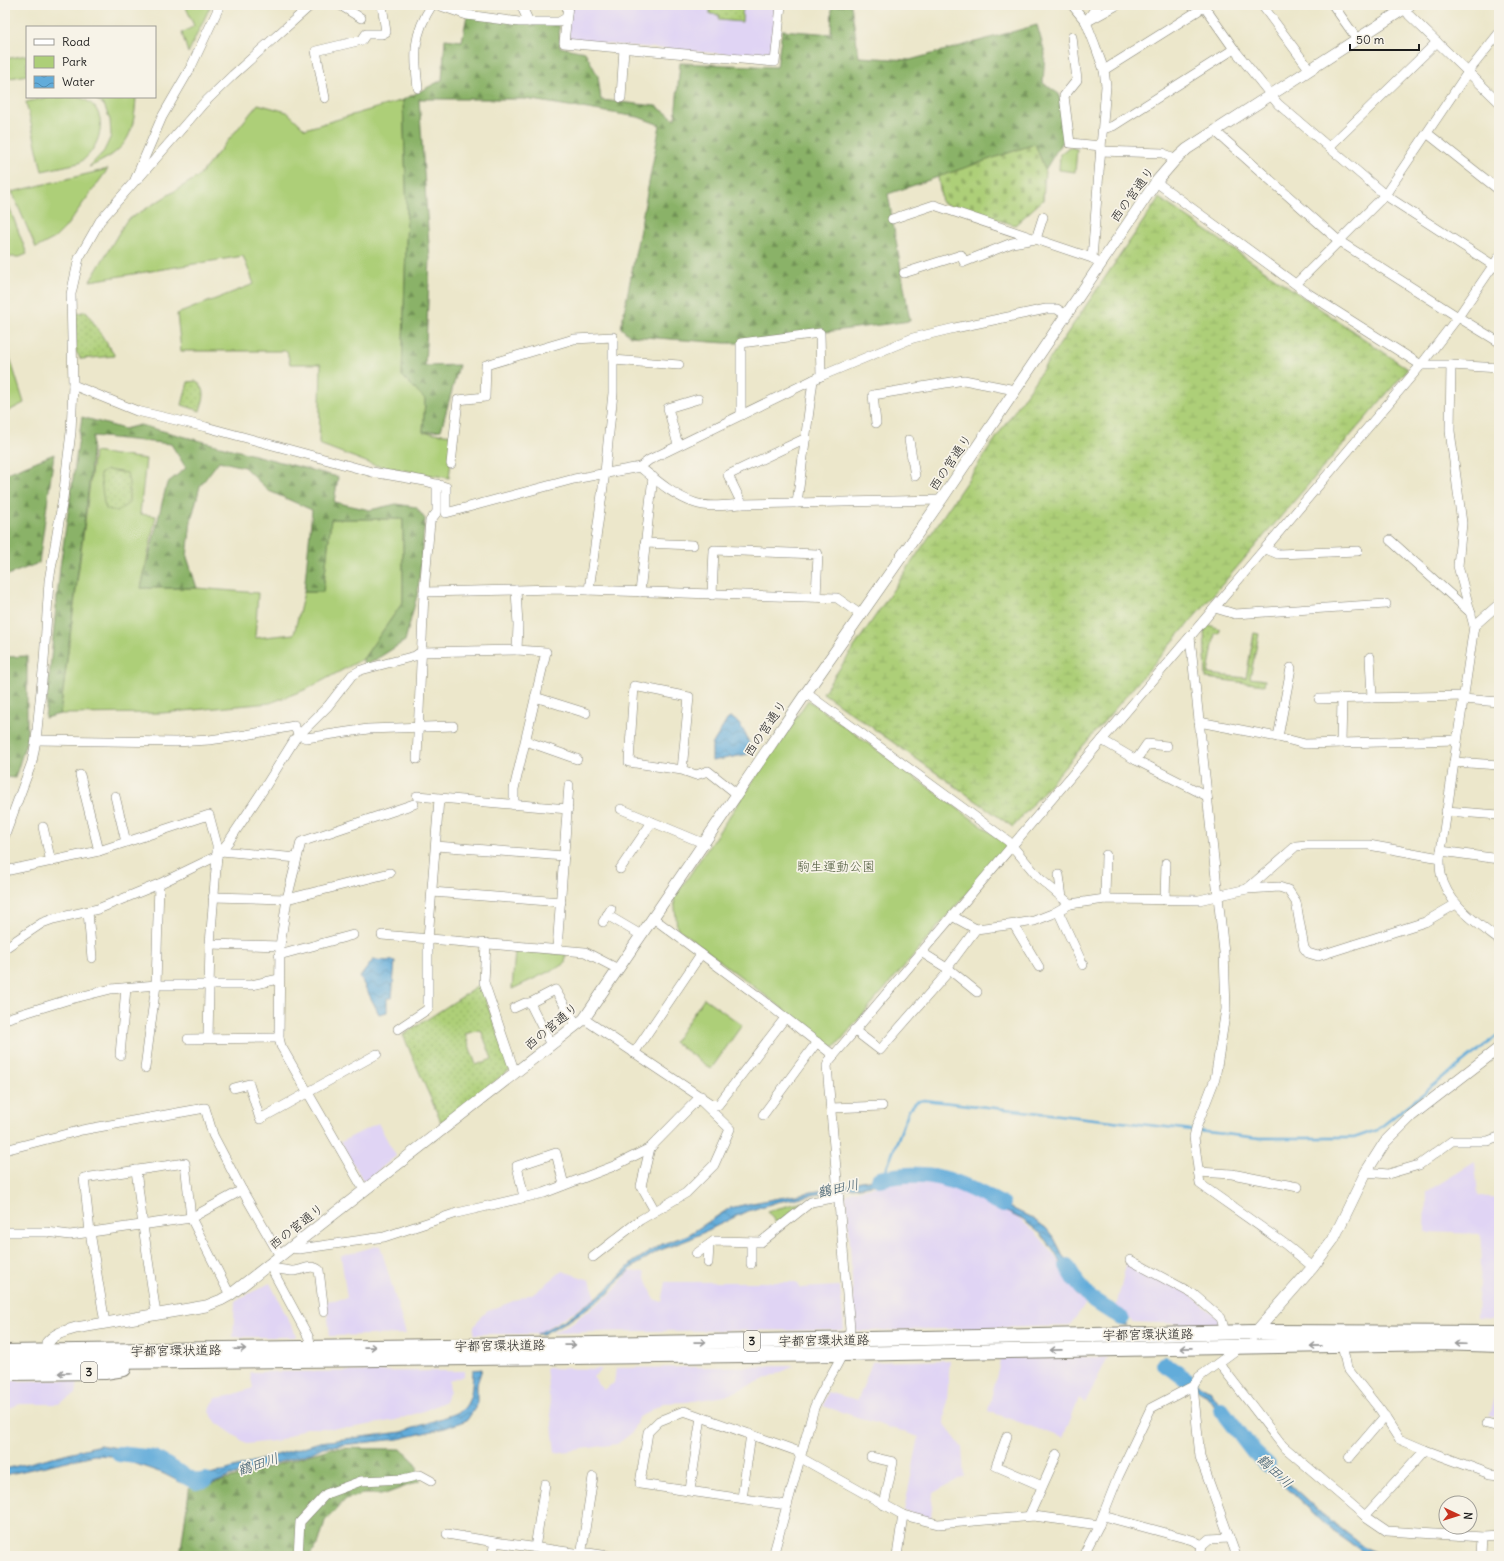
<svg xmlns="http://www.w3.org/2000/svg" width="1504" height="1561" font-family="Delius,'Klee One',sans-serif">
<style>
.built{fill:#e0d4f4}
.green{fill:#adcf78;stroke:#64764a}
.forest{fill:url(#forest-firs);stroke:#536742}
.wetland{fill:url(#wetland-marsh);stroke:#64764a}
.cemetery{fill:url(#cemetery-stones);stroke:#64764a}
.garden{fill:url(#garden-dots);stroke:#64764a;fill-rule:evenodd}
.water{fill:url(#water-waves);stroke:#3f647b}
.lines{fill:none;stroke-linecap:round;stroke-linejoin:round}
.stream{stroke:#62acda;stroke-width:2.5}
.river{stroke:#62acda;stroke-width:16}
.minor-casing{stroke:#848274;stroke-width:10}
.tertiary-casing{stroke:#848274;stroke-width:12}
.primary-casing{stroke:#848274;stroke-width:16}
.minor{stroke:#fff;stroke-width:9}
.tertiary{stroke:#fff;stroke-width:11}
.primary{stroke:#fff;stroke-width:14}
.oneway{stroke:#999}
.labels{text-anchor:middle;stroke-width:3.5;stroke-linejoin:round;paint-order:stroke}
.shield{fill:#f7f3e8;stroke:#5e5c59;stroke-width:1}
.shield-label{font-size:12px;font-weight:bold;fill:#1c1c1c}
.street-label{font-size:13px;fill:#1c1c1c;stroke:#f7f3e8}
.park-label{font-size:13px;fill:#4f5b3c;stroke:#f7f3e8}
.water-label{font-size:14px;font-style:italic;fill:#385668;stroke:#f7f3e8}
</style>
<defs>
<pattern id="forest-firs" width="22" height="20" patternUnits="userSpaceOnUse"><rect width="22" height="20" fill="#8ab268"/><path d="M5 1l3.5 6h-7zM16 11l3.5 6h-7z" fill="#709055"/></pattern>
<pattern id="wetland-marsh" width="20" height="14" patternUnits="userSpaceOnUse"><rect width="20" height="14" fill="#adcf78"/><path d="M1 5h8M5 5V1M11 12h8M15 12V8" fill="none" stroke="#94b167"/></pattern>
<pattern id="cemetery-stones" width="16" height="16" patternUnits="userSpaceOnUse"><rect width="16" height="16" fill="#adcf78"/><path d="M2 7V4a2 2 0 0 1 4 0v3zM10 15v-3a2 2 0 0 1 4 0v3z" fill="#94b167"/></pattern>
<pattern id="garden-dots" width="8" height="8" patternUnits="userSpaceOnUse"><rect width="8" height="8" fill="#adcf78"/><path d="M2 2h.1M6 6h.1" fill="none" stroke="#94b167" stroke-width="1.8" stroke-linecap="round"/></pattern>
<pattern id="water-waves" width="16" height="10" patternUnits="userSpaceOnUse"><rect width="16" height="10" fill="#62acda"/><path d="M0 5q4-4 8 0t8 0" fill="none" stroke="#508bb0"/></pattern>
</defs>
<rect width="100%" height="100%" fill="#f7f3e8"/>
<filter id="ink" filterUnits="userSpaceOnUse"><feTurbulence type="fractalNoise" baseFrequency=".025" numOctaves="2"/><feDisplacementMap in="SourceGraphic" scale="8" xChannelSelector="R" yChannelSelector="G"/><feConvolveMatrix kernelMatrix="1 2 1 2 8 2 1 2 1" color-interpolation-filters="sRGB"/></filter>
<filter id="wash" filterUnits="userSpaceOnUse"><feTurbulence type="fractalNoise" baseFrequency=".012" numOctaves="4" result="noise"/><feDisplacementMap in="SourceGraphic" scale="16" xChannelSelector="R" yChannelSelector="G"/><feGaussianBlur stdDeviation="0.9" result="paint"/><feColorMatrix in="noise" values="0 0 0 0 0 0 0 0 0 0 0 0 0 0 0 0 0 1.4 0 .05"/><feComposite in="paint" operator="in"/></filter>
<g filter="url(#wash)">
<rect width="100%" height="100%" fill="#ece7cb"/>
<g class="built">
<path d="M570,5H778L772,58L573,41L567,35Z"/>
<path d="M378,1123L396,1156L364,1182L341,1142Z"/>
<path d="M1475,1162L1478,1196L1499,1198V1319L1477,1318L1480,1262L1482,1258L1480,1234L1425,1232L1426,1192Z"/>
<path d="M910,1180H927L947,1184L1013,1214L1036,1233L1049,1248L1063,1268L1077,1294L1085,1305L1069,1326L855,1331L848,1209L846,1196L852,1191Z"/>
<path d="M380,1245L406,1334L330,1336L326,1301L347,1298L341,1256Z"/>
<path d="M1127,1261L1191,1295L1219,1319L1218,1325L1133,1322L1116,1307Z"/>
<path d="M562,1271L590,1280L596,1298L537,1334H473L474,1327L480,1317L488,1311L536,1292Z"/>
<path d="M629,1271L644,1272L654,1299L662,1302L666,1282H796L800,1288L840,1286L844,1330L640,1331L552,1333L573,1322L613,1292Z"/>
<path d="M270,1283L296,1335L295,1337H233L235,1301Z"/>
<path d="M1108,1357L1085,1403L1079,1398L1063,1438L988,1411L1001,1358Z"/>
<path d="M950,1360L945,1424L962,1448L964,1476L933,1493L931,1518L904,1511L919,1437L823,1406L827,1392L858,1400L872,1362Z"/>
<path d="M795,1366L725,1396L686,1402L663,1403L638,1418L632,1433L617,1444L555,1453L546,1368L602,1369L593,1377L603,1390L614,1383L616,1368Z"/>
<path d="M464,1371V1376L449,1381L450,1392L444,1402L426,1410L396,1420L350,1428H305L281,1440L247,1444L217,1423L209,1412L215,1398L229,1396L253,1388L250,1372Z"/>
<path d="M1499,1378V1418L1489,1416Z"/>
<path d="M78,1380L76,1394L58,1404H18L5,1412V1381Z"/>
</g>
<g class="green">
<path d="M185,5H211L188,53L182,33L194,26Z"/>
<path d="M27,55V75L5,79V59Z"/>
<path d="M49,97C61,97 76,95 86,100C112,114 99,151 79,163L42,171L26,102Z"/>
<path d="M93,97H136C134,137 126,151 89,167L104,151L111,136L110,120L104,105Z"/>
<path d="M403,100L407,213L402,376L425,399L423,432L454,435L449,478L374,465L319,444L321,364H290L287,351H181L177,314L254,284L243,256L90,281L126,221L199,176L258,104L287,112L305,129Z"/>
<path d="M1069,147L1077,149L1075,172L1059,170L1060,154Z"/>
<path d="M108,169L65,228L55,238L36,248L12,192Z"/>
<path d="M7,201L27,254L20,257H5V226Z"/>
<path d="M5,342L24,403L5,413Z"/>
<path d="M94,452L146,459L140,514L156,516L141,588H197L258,593L255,638L294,634L304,592H323L331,519H403V602L363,659L307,689L270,703L162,713L60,714Z"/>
<path d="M808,700L1008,845L834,1048L677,928L674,898Z"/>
<path d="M515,951L566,954L565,964L512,989Z"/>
<path d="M704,998L742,1025L711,1069L674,1042Z"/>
<path d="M802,1202L780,1222H775L768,1211Z"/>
</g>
<g class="forest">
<path d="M832,5H851L859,57L910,60L1037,25L1045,53L1043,83L1059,94L1068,137L1060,145L1045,170L1035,144L888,194L910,321L741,343H725L630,336L621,328L660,125L638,117L525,99H419L430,259L425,366L459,365L441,430L423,432L425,399L402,376L407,213L403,100L442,80L445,39L462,41L467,15L559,22L560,47L585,52L598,76L601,100L656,106L675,119L680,63L777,67L782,30L831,34Z"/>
<path d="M82,417L124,429L140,425L338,477L334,502L370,510L396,504L416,507L425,519L418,592L405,641L364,667L363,659L403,602V519H331L323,592H304L312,510L269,491L244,467L219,461L200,486L191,521L187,557L197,588H141L167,483L186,468L171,444L93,436L90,476L60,714L45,718L60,567Z"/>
<path d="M54,454L39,563L5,576V474Z"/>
<path d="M27,656V739L15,778L5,777V657Z"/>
<path d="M332,1448L401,1449L416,1463L420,1481L385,1494H363L346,1499L325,1521L318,1545L311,1553L310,1556H180L190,1484L206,1486Z"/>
</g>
<path class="wetland" d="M1159,198L1408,369L1013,827L823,693Z"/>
<path class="cemetery" d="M1035,144L1045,170L1043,200L1015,225L942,203L938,177Z"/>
<g class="garden">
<path d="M710,5H743L742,22L719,20V15L710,14Z"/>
<path d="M86,311L115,356L81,359L76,352L75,314Z"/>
<path d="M196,381C208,391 204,397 200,411L182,405L188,382Z"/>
<path d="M107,470L127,473L129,482V503L118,511L106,509L104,503L100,474Z"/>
<path d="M1209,625L1220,629L1219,633H1215L1208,674L1246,678L1254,633L1259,634L1250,678L1265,680L1264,685L1206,678L1204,629Z"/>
<path d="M480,985L511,1069L441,1122L403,1035ZM481,1030L492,1059L476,1065L465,1034Z"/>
</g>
<g class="water">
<path d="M730,718C738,718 747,736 749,743C749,747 749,750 749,754L712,761V745L727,720Z"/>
<path d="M373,960L395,961L392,998H387V1012L379,1014L360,977Z"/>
<path d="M915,1173L936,1174L947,1177L1030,1217L1046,1228L1054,1238L1083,1294L1090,1299L1118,1315L1127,1326H1122L1109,1314L1087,1304L1078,1296L1055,1253L1041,1234L1023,1220L940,1180L915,1177L861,1187L844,1189L777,1202L745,1212L690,1239L658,1251L633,1267L618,1281L609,1293L570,1320L543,1334H537L566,1319L596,1298L609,1287L632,1263L660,1245L688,1235L730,1208L752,1203L845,1186L861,1181Z"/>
<path d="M1162,1363L1210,1391L1247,1445L1322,1514L1366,1548L1380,1554L1426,1556H1369L1331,1530L1249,1452L1236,1437L1207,1396L1160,1368Z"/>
<path d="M482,1369L477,1384V1405L467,1420L445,1428L398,1439L323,1447L311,1453L237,1474L206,1486L180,1482L162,1473L113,1456L94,1455L5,1475V1469L100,1445C117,1447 135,1453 151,1460C168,1467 179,1475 197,1479L320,1442L402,1432L459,1412C473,1404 472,1385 473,1370Z"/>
</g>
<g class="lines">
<g class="stream">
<path d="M1198,1131L1259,1138H1354L1377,1130L1499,1034"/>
<path d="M883,1178L909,1110L916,1102L924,1100L1193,1130"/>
</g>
<g class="river">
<path d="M879,1179C933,1167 957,1181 1003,1205"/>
<path d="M1067,1266L1076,1281L1090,1298L1121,1318"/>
<path d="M1164,1364L1189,1381"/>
<path d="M1221,1409L1254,1452L1268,1465"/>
<path d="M119,1454L154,1458L196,1482L205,1480"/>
</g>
</g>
</g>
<g filter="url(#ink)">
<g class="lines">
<g class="minor-casing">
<g id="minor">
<path d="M340,5L361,18"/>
<path d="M438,5L467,15L519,22H559L566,18"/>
<path d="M521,5L529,22"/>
<path d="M568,5L564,43L775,62L781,5"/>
<path d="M1072,5L1086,22L1095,45L1104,70L1106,86L1092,258L1101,263"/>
<path d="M1203,5L1234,49L1278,104L1385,195L1499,269"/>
<path d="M1262,5L1310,70"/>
<path d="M1333,5L1357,39"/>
<path d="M1402,5L1409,15L1499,102"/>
<path d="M1087,20L1098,5"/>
<path d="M1086,22L1117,5"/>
<path d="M1072,37L1077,80L1064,96L1070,143L1101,146"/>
<path d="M1104,70L1204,7"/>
<path d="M418,88C414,54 413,34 432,5"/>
<path d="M325,98L316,51L362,40L366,34H382L386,32L382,5"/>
<path d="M621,98L624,48"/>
<path d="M1103,129L1113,126L1234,49"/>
<path d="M1215,131L1339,241L1458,317L1499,342"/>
<path d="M1427,133L1499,190"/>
<path d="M1329,147L1437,42"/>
<path d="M1100,151L1163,153L1175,160"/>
<path d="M137,180L203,104L233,75L311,5"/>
<path d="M1156,182L1309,294L1421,365H1451L1499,368"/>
<path d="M892,219L934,205L1092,258"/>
<path d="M904,273L961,255L964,262L1012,243L1036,239L1043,217"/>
<path d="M1296,284L1385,195L1468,72L1499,33"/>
<path d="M613,360L679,365"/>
<path d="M1451,365L1450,431L1462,523L1458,566L1474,626L1440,858C1440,863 1440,869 1441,874C1446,903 1477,923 1499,940"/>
<path d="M73,385L137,411L206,427L372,472L425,481L446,487V513L574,479L640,467L649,460L821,376L913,338L955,328L1046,309H1057L1066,315"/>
<path d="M741,415V343L820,333L821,376"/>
<path d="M876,423L873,395L964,380L1015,390"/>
<path d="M909,440L915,476"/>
<path d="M678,445L668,408L698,399"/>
<path d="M451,464L458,400L485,397L486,365L574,339L613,337V393L605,472L589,590"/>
<path d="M640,467C656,480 674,496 695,503C709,508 727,505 742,504L941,500"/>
<path d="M797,503L813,380"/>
<path d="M742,504L728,475L806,438"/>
<path d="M1390,540L1471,613"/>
<path d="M645,543L693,545"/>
<path d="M1266,549L1278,554L1358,551"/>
<path d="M424,592L516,590"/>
<path d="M640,592L653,477"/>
<path d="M712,595L714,550L818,554L816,597"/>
<path d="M1215,608L1235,614L1386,604"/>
<path d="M1474,626L1499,604"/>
<path d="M1190,637L1224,952L1226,1009L1215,1079L1196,1128L1194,1137L1200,1184L1285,1244L1313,1267"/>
<path d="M1370,657L1372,698"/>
<path d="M806,693L1008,841L1039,878L1070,904L1105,899L1199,900L1247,889L1279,887L1288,890L1296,902L1304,948L1308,953L1318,956L1425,922L1456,904"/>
<path d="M535,697L586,713"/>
<path d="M1319,699L1464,696"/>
<path d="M1463,699L1499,702"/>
<path d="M1199,722L1278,737L1305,744L1457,740"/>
<path d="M1278,737L1291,668"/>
<path d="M36,740L176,742L209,740L246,735L294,726L299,735L306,738L368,729L453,726"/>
<path d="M1102,740L1136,760L1207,796"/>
<path d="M526,741L577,759"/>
<path d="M1341,743L1342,699"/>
<path d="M417,759L424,592L430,521L437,512V484"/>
<path d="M1136,760L1147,744L1167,746"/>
<path d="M1454,762L1499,765"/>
<path d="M682,770L629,762L634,686L689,697L682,770L696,775L708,771L737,794"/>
<path d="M80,775L99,851"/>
<path d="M115,796L126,842"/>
<path d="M417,796L568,809"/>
<path d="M514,805V789L546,652L517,650"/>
<path d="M621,809L703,843"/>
<path d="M1446,811L1499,815"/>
<path d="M43,827L51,862"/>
<path d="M5,835L32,762L36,740L44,661L49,581L63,498L71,432L73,385L71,294L79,258L100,221L134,182L162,117L191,67L220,5"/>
<path d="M436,846L564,856"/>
<path d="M221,851L297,858"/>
<path d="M1441,851L1499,859"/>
<path d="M620,869L652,822"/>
<path d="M5,871L99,851L209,815L217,845V856L210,944L208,1038"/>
<path d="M1059,875L1062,898"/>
<path d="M1247,889L1296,846L1307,845H1369L1440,858"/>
<path d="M432,892L561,902"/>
<path d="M213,897L287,899L390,873"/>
<path d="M1105,899L1106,855"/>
<path d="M1165,900L1166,863"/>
<path d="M1058,911L1083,965"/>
<path d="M88,912L92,958"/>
<path d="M607,915L641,935"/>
<path d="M952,916L976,929L1016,924L1034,921L1052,914L1070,904"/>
<path d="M653,918L759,997L833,1055"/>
<path d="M603,922L611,909"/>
<path d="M1014,925L1039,967"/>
<path d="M382,935L585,952L618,969"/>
<path d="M486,943L484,982L515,1073"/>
<path d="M210,944L280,946"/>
<path d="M5,948L42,923L53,919L98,909L159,884L217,856L229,841L265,787L295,739L328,706L352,675L361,670L415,656L421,652L517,650L518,625L516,590L554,589L837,598L861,615"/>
<path d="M557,949L569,785"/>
<path d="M921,952L950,970L977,992"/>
<path d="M279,955L353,935"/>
<path d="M947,968L976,929"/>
<path d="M514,1008L525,1003H530"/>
<path d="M5,1019L67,1000L111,989L156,985H251L279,979"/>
<path d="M584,1019L711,1104L718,1105L785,1018"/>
<path d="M398,1029L428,1009V939L439,799"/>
<path d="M854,1030L880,1050L950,970"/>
<path d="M188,1039L279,1038"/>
<path d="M551,1045L530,1003L555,990L577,1025"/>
<path d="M634,1053L701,954"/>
<path d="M120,1055L126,988"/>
<path d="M145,1068L156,985L159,884"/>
<path d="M234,1088L249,1084L260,1119L377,1054"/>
<path d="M831,1108L882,1106"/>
<path d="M763,1115L817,1042"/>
<path d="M650,1148L641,1186L655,1211"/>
<path d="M5,1150L82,1130L205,1108L213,1135L242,1190L280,1256"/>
<path d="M136,1170L143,1226L156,1314"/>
<path d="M1198,1172L1232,1174L1298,1187"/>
<path d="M1366,1172L1388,1174L1419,1165L1452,1141H1488L1499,1137"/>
<path d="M364,1190L281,1046L279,1038L280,946L287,899L301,842L414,804"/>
<path d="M524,1197L517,1166L556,1153L564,1185"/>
<path d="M5,1232H47L70,1235L191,1218L242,1190"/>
<path d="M751,1242V1264"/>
<path d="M291,1248L299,1249L384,1237L457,1213L544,1193L614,1166L650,1148L701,1096"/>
<path d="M696,1254L714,1241L761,1242L811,1202L839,1197"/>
<path d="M593,1257L640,1220L686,1193L714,1165L730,1129L701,1101"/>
<path d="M1130,1260L1193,1294L1221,1318L1225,1332"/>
<path d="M708,1263L709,1245"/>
<path d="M269,1264L309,1338L312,1353"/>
<path d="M271,1268C277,1269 284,1270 291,1271C300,1272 311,1263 319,1270L324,1312"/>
<path d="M105,1323L90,1232L84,1178L185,1163L191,1218L230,1295"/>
<path d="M1342,1345L1347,1368L1381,1411L1399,1439L1425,1450L1490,1474L1499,1475"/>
<path d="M1219,1363L1283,1446L1365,1516L1387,1531L1483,1537L1482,1556"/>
<path d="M1193,1386L1200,1457L1236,1556"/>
<path d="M1487,1424L1499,1427"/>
<path d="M1007,1436L996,1466L1042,1486"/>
<path d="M871,1457L893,1462L884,1505"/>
<path d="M1349,1458L1385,1416"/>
<path d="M690,1490L701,1417"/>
<path d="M742,1498L751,1434"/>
<path d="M787,1505L640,1484L648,1432L659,1421L684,1411L797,1451L801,1458L903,1515L938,1524L1034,1516L1099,1525"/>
<path d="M1029,1516L1057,1454"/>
<path d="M1103,1516L1192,1540L1202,1545"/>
<path d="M1365,1516L1425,1450"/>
<path d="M447,1534L495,1542"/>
<path d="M1483,1537L1499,1536"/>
<path d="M535,1548L545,1484"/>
<path d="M298,1556L300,1522L326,1494L361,1481L403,1479L420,1475L431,1481"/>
<path d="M492,1556L495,1542L582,1554L588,1553L609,1556"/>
<path d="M581,1556L593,1477"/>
<path d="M773,1556L814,1408C824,1382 847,1356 850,1329L827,1066L829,1061L1421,365L1458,317L1499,257"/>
<path d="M897,1556L903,1515"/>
<path d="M1083,1556L1099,1525L1118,1477L1151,1408L1193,1386L1199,1377L1240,1347"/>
<path d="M1200,1556L1202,1545L1209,1539L1229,1538"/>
</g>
</g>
<g class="tertiary-casing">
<g id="tertiary">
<path d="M1253,1335L1313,1267L1333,1240L1366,1172L1385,1142L1411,1116L1499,1048"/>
<path d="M47,1343C55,1333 65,1331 76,1328L206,1306L221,1300L230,1295L584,1019L806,693L941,500L1156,182L1175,160L1187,149L1410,5"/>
</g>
</g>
<g class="primary-casing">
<g id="primary">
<path d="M5,1352L597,1344L1257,1332L1499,1333"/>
<path d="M5,1363L842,1354L1439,1343L1499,1345"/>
<path d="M5,1373L105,1372L124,1369"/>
</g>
</g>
<use href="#minor" class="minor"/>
<use href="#tertiary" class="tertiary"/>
<use href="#primary" class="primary"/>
</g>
<defs><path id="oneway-shaft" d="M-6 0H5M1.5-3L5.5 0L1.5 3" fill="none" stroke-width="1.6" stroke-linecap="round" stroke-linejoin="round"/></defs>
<g class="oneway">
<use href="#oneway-shaft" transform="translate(700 1342) rotate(-1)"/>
<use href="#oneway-shaft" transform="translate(1460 1344) rotate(-178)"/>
<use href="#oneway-shaft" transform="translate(570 1345) rotate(-1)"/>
<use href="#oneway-shaft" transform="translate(1316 1346) rotate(179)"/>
<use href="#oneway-shaft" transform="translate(370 1347) rotate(-1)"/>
<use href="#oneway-shaft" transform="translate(1186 1348) rotate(179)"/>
<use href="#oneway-shaft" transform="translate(240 1349) rotate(-1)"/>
<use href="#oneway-shaft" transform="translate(1056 1350) rotate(179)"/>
<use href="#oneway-shaft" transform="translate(64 1373) rotate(179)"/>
</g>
</g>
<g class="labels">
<g class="shield">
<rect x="744" y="1331" width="16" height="20" rx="3"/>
<rect x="81" y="1362" width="16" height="20" rx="3"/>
</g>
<g class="shield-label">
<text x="752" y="1345">3</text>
<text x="89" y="1376">3</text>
</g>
<g class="street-label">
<text transform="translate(1132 194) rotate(-54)" y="5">西の宮通り</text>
<text transform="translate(950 462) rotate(-56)" y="5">西の宮通り</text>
<text transform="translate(765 728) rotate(-56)" y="5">西の宮通り</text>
<text transform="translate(551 1026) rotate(-40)" y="5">西の宮通り</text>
<text transform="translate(296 1226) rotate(-38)" y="5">西の宮通り</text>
<text transform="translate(1148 1334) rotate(-1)" y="5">宇都宮環状道路</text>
<text transform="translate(824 1340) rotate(-1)" y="5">宇都宮環状道路</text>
<text transform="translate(500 1345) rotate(-1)" y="5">宇都宮環状道路</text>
<text transform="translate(176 1350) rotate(-1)" y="5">宇都宮環状道路</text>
</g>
<g class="park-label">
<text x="836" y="871">駒生運動公園</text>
</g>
<g class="water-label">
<text transform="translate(838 1188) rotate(-12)" y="5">鶴田川</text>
<text transform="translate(258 1464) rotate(-18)" y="5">鶴田川</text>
<text transform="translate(1275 1471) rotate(43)" y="5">鶴田川</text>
</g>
</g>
<rect width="1504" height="1561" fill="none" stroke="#f7f3e8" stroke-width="20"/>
<rect x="26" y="26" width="130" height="72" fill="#f7f3e8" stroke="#9f9d96"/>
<rect x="34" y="39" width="20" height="6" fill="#ffffff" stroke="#9f9d96"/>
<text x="62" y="46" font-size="12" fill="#1c1c1c">Road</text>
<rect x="34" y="56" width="20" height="12" fill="#adcf78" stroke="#9f9d96"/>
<text x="62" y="66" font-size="12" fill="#1c1c1c">Park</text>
<rect x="34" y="76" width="20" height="12" fill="url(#water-waves)" stroke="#9f9d96"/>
<text x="62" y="86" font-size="12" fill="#1c1c1c">Water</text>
<g transform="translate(1458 1515) rotate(94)"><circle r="19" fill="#f7f3e8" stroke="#9f9d96"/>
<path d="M0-3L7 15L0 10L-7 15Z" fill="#c8321e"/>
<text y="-6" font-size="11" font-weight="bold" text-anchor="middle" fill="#1c1c1c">N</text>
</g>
<path d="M1350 44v6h69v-6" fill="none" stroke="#1c1c1c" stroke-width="2"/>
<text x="1356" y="44" font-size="12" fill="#1c1c1c" stroke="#f7f3e8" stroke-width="3" paint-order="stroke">50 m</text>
</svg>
